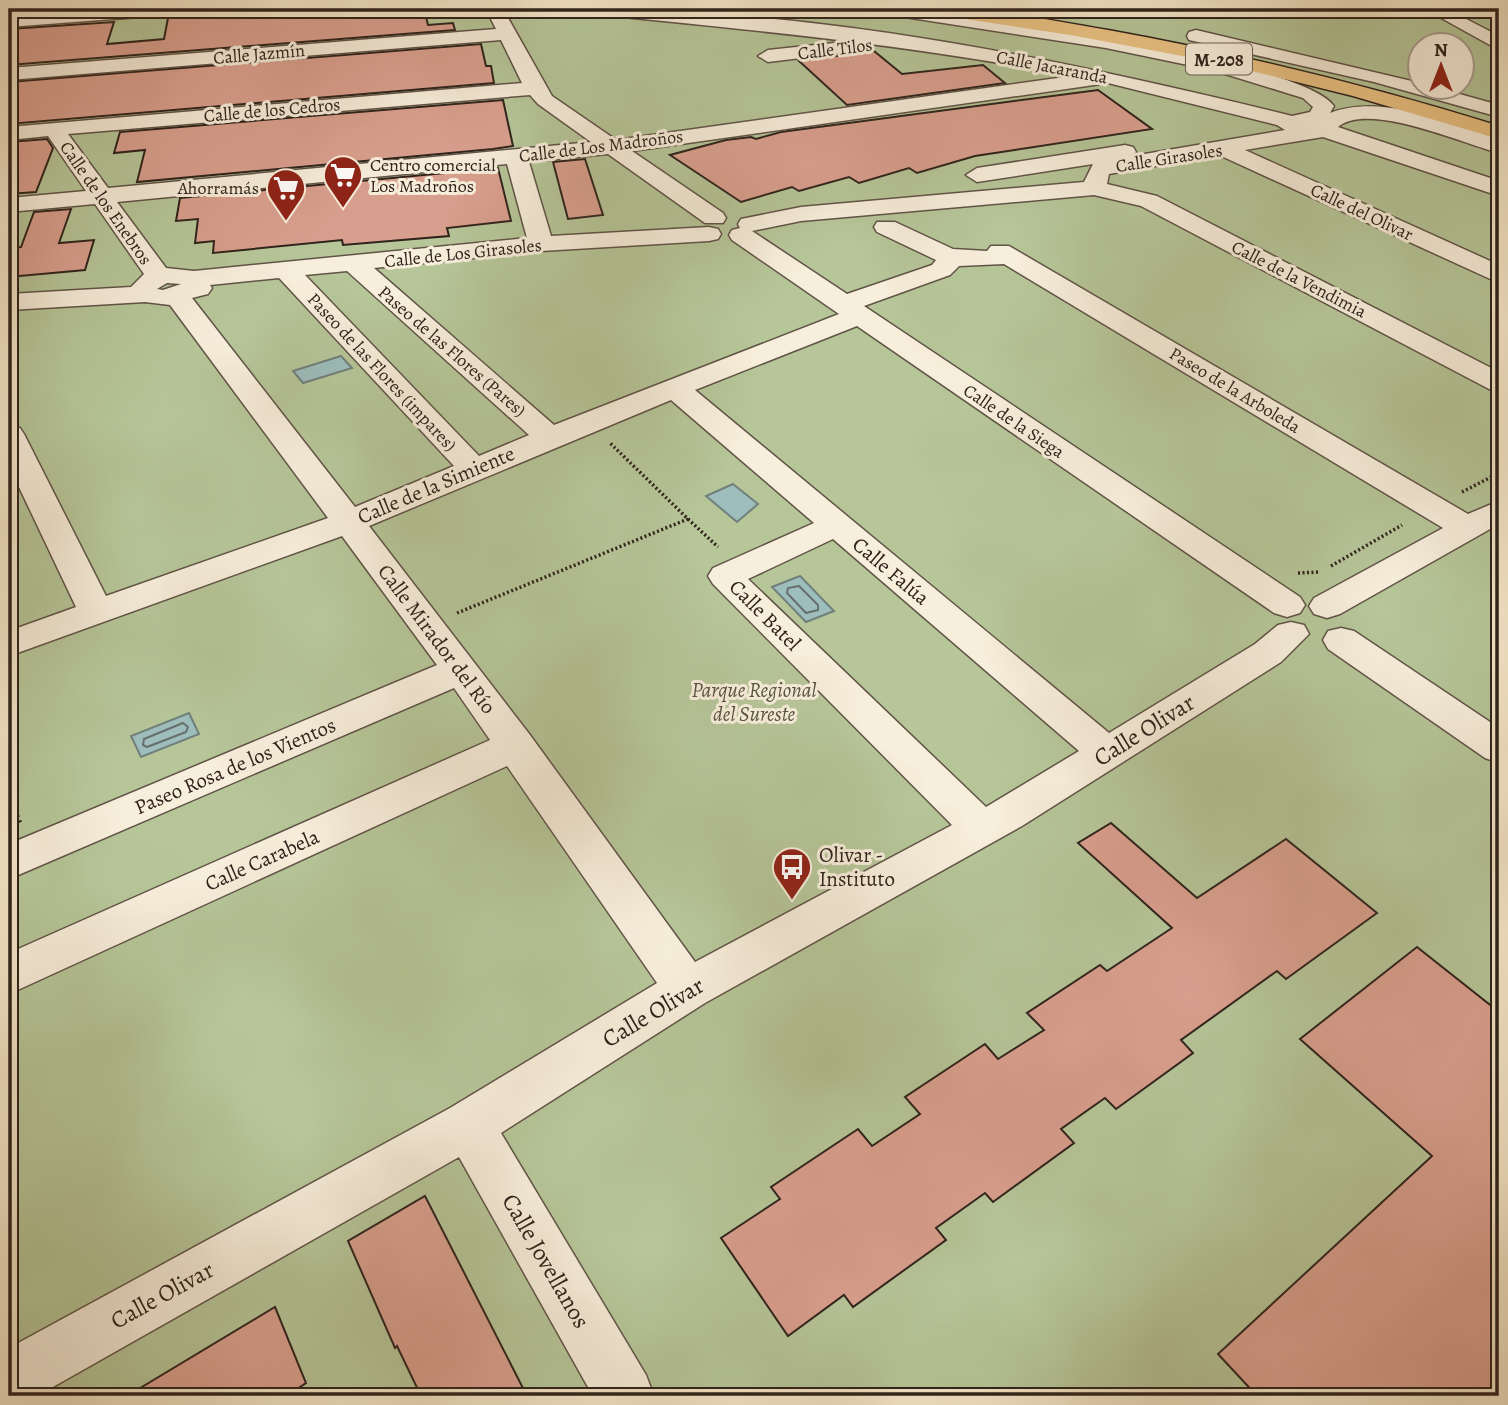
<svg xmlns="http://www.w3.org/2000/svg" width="1508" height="1405" font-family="Alegreya,serif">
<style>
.green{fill:#b6c699;stroke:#72745a;stroke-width:2;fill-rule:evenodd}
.water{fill:#9dbebc;stroke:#71807c;stroke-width:2}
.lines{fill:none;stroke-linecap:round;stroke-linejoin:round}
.shore{stroke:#66706c;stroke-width:2}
.building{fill:#d99f8e;stroke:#2f231c;stroke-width:2}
.minor-casing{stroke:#605447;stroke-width:3}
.major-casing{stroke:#2f231c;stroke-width:3}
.path-far1{stroke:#2f231c;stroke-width:3.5;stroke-dasharray:2 2.5;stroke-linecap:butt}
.path{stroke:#2f231c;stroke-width:4.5;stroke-dasharray:2 3.5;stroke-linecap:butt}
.minor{fill:#f7eedb;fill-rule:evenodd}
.major{fill:#eac284;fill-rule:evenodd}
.labels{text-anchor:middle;stroke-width:6;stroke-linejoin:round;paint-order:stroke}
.far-street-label{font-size:18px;fill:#2f231c;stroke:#f7eedb}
.far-poi-label{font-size:18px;fill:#2f231c;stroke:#f7eedb;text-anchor:start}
.shield{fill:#f7eedb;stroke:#6b6055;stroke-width:2}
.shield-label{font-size:19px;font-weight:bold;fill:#2f231c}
.street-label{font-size:21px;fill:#2f231c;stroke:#f7eedb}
.park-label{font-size:21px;font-style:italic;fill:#585442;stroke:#f7eedb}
.poi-label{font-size:21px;fill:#2f231c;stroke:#f7eedb;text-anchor:start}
.near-street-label{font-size:24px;fill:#2f231c;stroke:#f7eedb}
</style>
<rect width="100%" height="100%" fill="#f3e5c7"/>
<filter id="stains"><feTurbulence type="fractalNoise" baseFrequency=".00286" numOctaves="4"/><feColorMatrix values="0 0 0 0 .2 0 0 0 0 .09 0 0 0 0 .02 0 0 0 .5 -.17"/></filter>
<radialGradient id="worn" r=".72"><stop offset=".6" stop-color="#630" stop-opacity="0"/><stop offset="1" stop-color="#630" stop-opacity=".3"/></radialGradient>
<path class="green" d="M9,9H1499V1396H9ZM1420,46H1462V88H1420Z"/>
<g class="water">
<path d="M341,356L352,368L303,383L293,371Z"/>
<path d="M733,484L758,504L737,522L706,496Z"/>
<path d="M800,576L834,611L806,622L772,587Z"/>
<path d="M189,713L199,734L141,757L131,736Z"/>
</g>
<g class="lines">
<g class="shore">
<path d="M799,586L818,605V610L806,613L787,593L788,588Z"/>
<path d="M183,723L188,727L186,732L147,747L143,745L144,739Z"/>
</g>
</g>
<g class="building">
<path d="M296,9H424L428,25L453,23L455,30L9,65V29L114,22L107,44L164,39L168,18Z"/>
<path d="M481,44L486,66H491L494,83L9,124V82Z"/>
<path d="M874,51L902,74L983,65L1005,83L847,105L799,61Z"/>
<path d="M1098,90L1152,129L975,156L917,173L909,168L859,183L849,177L799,191L792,187L741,202L670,155L726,140L751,137L756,139L781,132Z"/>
<path d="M503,100L513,146L493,149L137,182L145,150L114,153L120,132Z"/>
<path d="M47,139L53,148L36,192L9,194V142Z"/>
<path d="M585,159L603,215L568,219L553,162Z"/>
<path d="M498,168L511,221L447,228L449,236L343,245L342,240L213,253L214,241L195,243L198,219L176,221L180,198Z"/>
<path d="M71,209L59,243L94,240L85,270L9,277V248L21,247L34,212Z"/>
<path d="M1111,823L1197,898L1286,839L1377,913L1286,979L1277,971L1181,1040L1193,1053L1116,1109L1105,1098L1061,1129L1074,1143L993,1202L985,1193L936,1228L946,1240L853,1307L844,1295L788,1336L721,1238L780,1199L771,1187L858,1129L872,1146L920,1114L905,1097L985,1044L998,1059L1044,1030L1027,1013L1100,965L1107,971L1172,928L1078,843Z"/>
<path d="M1417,947L1499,1012V1396H1257L1218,1354L1432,1156L1300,1039Z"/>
<path d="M425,1196L527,1396H421L397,1346L395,1348L348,1241Z"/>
<path d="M275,1307L306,1383L286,1396H127Z"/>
</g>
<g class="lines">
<g class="minor-casing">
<g id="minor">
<path d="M111,9H188L179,14L9,27V16Z"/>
<path d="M492,9H503L552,96L616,140L1072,76C912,45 754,30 592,14L583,9C824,9 1060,59 1292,116L1310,112L1313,107L1303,98L1212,70L1106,48L885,14L876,9C943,6 1302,59 1334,106L1330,113C1383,93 1449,123 1499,139V153C1464,144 1368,101 1338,127L1499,181V196L1323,137L1245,150L1499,265V283L1219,155L1109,174L1107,184L1157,196L1499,372V392L1489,389L1141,206L1094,195L801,221L752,231L847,294L932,265L936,260L877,232L874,227L877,222H895L953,249L987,251L991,246H1009L1468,514L1499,501V524L1340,614L1327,618L1314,614L1309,606L1314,598L1443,528L1004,264L959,266L950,275L864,306L1300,597L1305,605L1300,613L1287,617L1274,613L857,326L695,390L1109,733L1255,644L1278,625L1291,622L1304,625L1309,634L1281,662L1022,826L705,1003L501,1133L646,1375L654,1396H593L459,1157L37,1396H9V1348L450,1108L657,983L507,766L9,994V953L490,740L454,688L9,879V844L437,665L342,536L9,656V631L76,607L9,466V425L20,428L24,434L106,596L328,518L170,305L145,302L9,310V294L131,287L144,274L95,204L9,212V198L86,191L48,136L9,140V127L522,83L501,40L9,80V68L496,29L488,13ZM1108,83L1277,125L1285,130L1133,156L1136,152L1133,147L1125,145L977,168L966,175L977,182L1093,164L1084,182L801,207L741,219L738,224L740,228L732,230L729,235L732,240L839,314L554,425L374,268L541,251L709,241L718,239L721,234L718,229L709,227L551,236L529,162L608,154L705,223H723L726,218L723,213L632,151ZM530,95L538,104L591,142L108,188L68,134ZM507,164L527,238L194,271L166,268L117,202ZM347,271L529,435L479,456L305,275ZM279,278L281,280L454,466L355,507L192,298L208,294L212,288L210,285ZM167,283L181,284L163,290L157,289ZM671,400L814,523L713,568L708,576L713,584L952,825L695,962L530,735L369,526ZM833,539L1079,751L986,807L748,579Z"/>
<path d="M1425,9H1447L1499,36V50Z"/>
<path d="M1196,30L1420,83V88H1438L1499,105V117L1374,82L1189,40L1187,36L1189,32Z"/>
<path d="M843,42L850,44L853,48L850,52L768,62L758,56L768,50Z"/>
<path d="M1341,628L1354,631L1499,728V763L1485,758L1328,649L1323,640L1328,631Z"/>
</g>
</g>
<g class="major-casing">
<path id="major" d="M924,9C985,6 1047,20 1108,30C1241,54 1371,86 1499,126V139L1353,96L1219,63L1076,36L933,14Z"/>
</g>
<g class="path-far1">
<path d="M1462,492L1499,473"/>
<path d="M688,519L718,547"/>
<path d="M1331,566L1402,525"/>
<path d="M1298,573L1320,572"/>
<path d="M457,613L688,519L609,442"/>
</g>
<path class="path" d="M9,795L20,823"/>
<use href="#minor" class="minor"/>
<use href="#major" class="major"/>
</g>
<defs>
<g id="supermarket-pin" transform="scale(2.0125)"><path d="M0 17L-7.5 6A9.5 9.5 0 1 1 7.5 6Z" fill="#8f2418" stroke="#f7eedb"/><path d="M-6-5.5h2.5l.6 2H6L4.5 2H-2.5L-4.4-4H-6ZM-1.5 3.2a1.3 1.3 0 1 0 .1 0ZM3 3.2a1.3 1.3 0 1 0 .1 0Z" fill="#fff"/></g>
<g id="bus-pin" transform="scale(2.0125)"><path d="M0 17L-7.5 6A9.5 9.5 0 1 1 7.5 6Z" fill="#8f2418" stroke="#f7eedb"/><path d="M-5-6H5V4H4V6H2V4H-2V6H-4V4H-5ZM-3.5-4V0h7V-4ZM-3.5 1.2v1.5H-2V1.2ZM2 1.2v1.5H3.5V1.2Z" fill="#fff"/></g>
</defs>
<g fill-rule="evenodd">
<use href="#supermarket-pin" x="343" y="175"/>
<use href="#supermarket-pin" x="286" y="188"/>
<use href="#bus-pin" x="792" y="867"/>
</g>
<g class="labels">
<g class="far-street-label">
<text transform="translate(835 49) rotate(-7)" y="6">Calle Tilos</text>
<text transform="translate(259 54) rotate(-5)" y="6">Calle Jazmín</text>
<text transform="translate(1052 67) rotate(11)" y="6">Calle Jacaranda</text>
<text transform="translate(272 110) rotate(-5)" y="6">Calle de los Cedros</text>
<text transform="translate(601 146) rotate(-7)" y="6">Calle de Los Madroños</text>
<text transform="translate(1169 158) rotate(-9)" y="6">Calle Girasoles</text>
<text transform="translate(106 203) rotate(55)" y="6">Calle de los Enebros</text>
<text transform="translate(1362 212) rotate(25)" y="6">Calle del Olivar</text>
<text transform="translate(463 253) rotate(-6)" y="6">Calle de Los Girasoles</text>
<text transform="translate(1299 279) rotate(27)" y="6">Calle de la Vendimia</text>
<text transform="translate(452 351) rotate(41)" y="6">Paseo de las Flores (Pares)</text>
<text transform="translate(382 372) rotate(47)" y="6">Paseo de las Flores (impares)</text>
<text transform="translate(1235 390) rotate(31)" y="6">Paseo de la Arboleda</text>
<text transform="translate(1014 421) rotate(34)" y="6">Calle de la Siega</text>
</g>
<g class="far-poi-label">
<text x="370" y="171">Centro comercial<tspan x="370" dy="21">Los Madroños</tspan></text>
<text x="259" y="194" text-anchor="end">Ahorramás</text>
</g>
<rect class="shield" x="1186" y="43.5" width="66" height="31" rx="5"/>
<g class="shield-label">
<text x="1219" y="66">M-208</text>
</g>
<g class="street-label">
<text transform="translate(436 485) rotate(-23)" y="7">Calle de la Simiente</text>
<text transform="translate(891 571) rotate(40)" y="7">Calle Falúa</text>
<text transform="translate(765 615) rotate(45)" y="7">Calle Batel</text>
<text transform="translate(437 639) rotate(53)" y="7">Calle Mirador del Río</text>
<text transform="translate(235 766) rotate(-23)" y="7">Paseo Rosa de los Vientos</text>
<text transform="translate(262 860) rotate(-24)" y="7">Calle Carabela</text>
</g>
<g class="park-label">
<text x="754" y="697">Parque Regional<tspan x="754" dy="24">del Sureste</tspan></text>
</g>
<g class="poi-label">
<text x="819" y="862">Olivar -<tspan x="819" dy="24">Instituto</tspan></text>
</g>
<g class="near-street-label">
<text transform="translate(1144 730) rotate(-32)" y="8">Calle Olivar</text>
<text transform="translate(653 1012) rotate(-31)" y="8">Calle Olivar</text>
<text transform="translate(546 1261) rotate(60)" y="8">Calle Jovellanos</text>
<text transform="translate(162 1295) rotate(-29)" y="8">Calle Olivar</text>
</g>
</g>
<rect width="1508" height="1405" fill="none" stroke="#f3e5c7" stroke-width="35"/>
<rect x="10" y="10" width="1487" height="1384" fill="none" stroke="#2f231c" stroke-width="3.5"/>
<rect x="18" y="18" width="1473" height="1370" fill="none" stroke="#2f231c" stroke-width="2"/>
<g transform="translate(1441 66)"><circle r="33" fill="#f7eedb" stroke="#a79d8f" stroke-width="2"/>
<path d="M0-5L12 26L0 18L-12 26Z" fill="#8f2418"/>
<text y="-10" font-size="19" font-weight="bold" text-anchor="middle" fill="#2f231c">N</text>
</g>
<rect width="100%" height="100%" filter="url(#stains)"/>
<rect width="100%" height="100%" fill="url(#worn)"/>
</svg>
